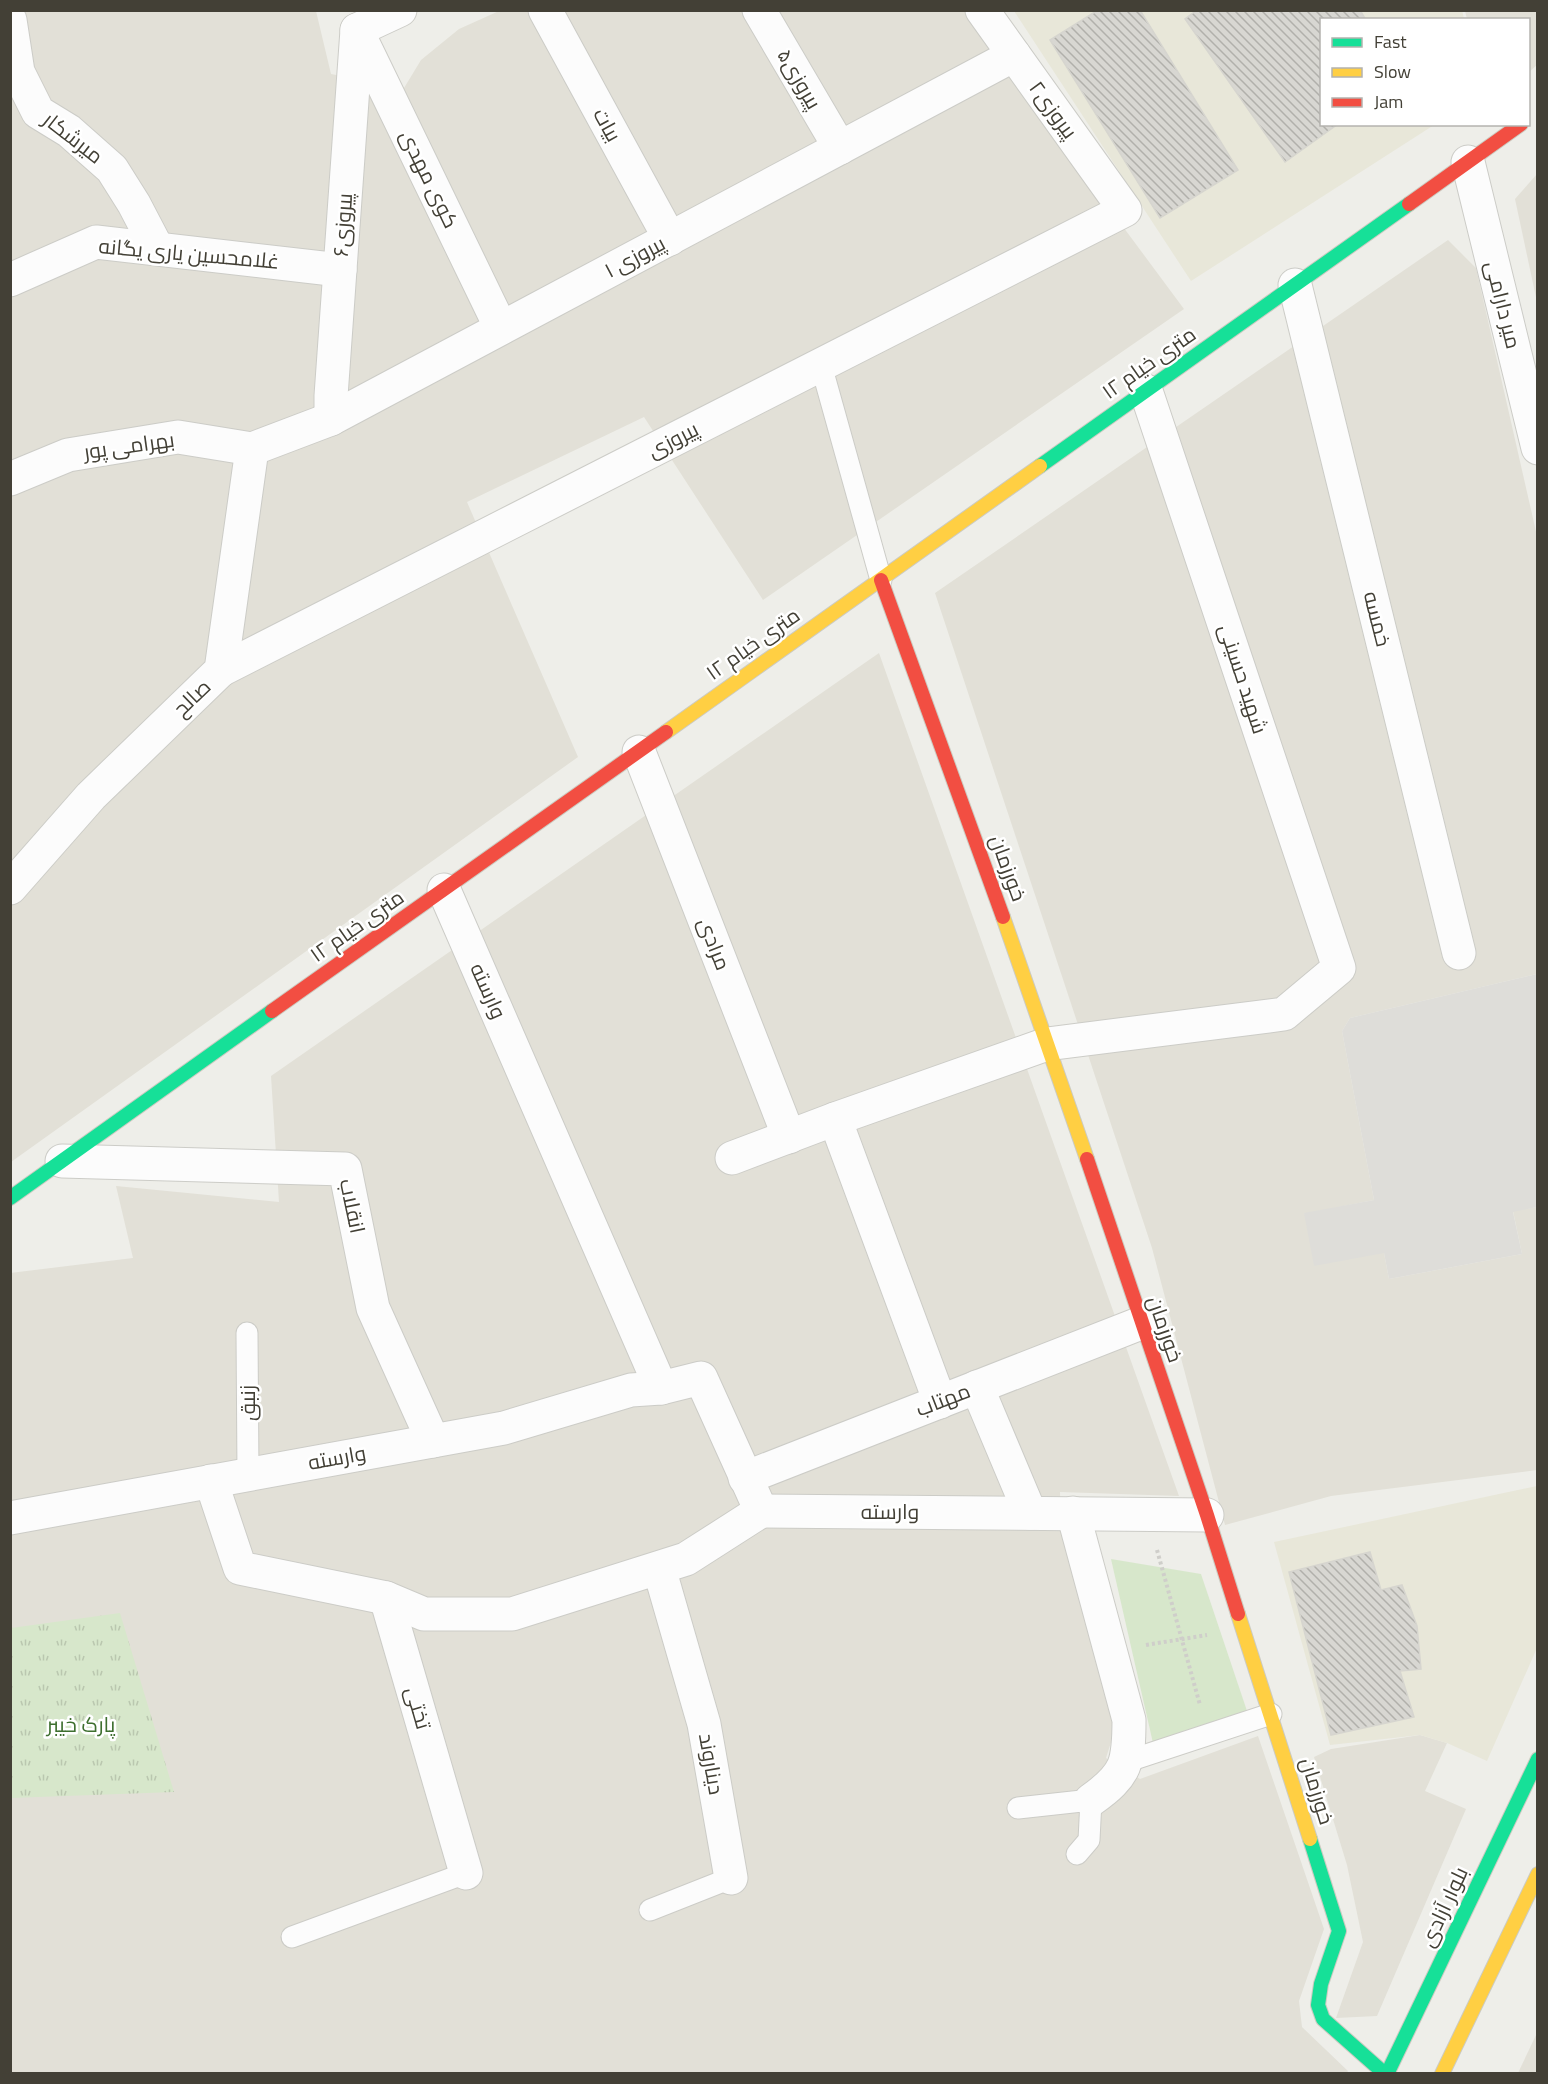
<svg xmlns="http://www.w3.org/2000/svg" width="1548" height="2084" font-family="'Titillium Web',Cairo,sans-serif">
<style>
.residential{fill:#e2e0d7}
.education{fill:#e8e7d9}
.grass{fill:#d7e7cb}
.park{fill:url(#park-tufts)}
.parking{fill:#deddd9}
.building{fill:url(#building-back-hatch);stroke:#d6d5cf;stroke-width:1.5}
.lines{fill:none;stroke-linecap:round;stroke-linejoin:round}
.lane-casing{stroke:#ccccc7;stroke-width:23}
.street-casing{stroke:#ccccc7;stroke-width:35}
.fast-casing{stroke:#cccbc1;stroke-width:16}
.slow-casing{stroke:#cccbc1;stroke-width:16}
.jam-casing{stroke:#cccbc1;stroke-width:16}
.path{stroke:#cfceca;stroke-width:4;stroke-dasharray:3 3;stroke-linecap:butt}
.lane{stroke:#fcfcfc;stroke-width:21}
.street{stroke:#fcfcfc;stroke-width:33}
.fast{stroke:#16e098;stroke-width:14}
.slow{stroke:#ffcf43;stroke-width:14}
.jam{stroke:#f24e42;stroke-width:14}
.labels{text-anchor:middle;stroke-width:5;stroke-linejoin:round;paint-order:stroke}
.street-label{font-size:21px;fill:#434036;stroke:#fff}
.park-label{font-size:21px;fill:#3e6f2f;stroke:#fff}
</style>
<defs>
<pattern id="park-tufts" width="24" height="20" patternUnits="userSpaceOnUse" patternTransform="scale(1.5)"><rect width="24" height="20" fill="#d7e7cb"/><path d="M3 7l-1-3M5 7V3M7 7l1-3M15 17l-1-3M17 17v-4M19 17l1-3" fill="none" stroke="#bac7af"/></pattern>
<pattern id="building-back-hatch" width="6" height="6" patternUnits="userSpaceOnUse" patternTransform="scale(1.5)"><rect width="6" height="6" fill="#d8d7d2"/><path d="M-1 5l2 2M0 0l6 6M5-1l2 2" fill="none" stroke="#b1b0ab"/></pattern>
</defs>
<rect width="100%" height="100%" fill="#eeeee9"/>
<g class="residential">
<path d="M11,11H316L331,74L404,88L421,60L459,29L499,11H979L969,19L1184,309L763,600L644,417L467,502L578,757L11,1162Z"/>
<path d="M1465,11H1537V65L1529,72L1528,20L1467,19Z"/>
<path d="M1537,174V302L1515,199Z"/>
<path d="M1448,240L1476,268L1537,536V974L1350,1018L1342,1031L1374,1200L1304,1214L1384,1253L1389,1279L1522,1254L1513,1211L1537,1207V1470L1331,1496L1225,1525L1152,1248L935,593Z"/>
<path d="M879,653L1179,1496L1060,1492L1061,1532L1118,1720L1106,1758L1140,1779L1258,1736L1324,1929L1299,2001L1302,2027L1348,2071L1346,2074L11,2073L10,1273L133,1258L116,1186L279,1202L271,1076Z"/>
<path d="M1420,1735L1447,1743L1425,1791L1466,1809L1377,2016L1336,2018L1363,1942L1347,1865L1314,1757L1331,1749Z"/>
<path d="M1537,2033V2073H1518Z"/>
</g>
<g class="education">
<path d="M1462,10L1464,19L1322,20V124L1434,125L1191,281L1014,11Z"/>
<path d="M1537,1486V1648L1487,1761L1447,1743L1420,1735L1330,1745L1274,1542Z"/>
</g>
<path class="grass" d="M1111,1559L1201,1574L1248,1714L1153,1743Z"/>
<path class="park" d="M120,1613L174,1792L11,1798V1628Z"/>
<path class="parking" d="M1537,974V1207L1513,1212L1522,1254L1389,1279L1384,1253L1314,1266L1304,1213L1374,1200L1342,1031L1350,1018Z"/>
<g class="building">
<path d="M1098,10H1140L1238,170L1160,218L1050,40Z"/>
<path d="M1197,10H1360L1366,20H1322V124H1338L1285,162L1185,19Z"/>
<path d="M1370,1552L1381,1590L1402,1585L1417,1626L1421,1669L1400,1671L1414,1717L1331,1735L1289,1572Z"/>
</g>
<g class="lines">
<g class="lane-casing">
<g id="lane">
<path d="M821,365L881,580"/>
<path d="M247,1333L248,1474"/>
<path d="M1125,1762L1271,1714"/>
<path d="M1018,1808L1091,1800L1089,1840L1077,1854"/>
<path d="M650,1910L731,1878"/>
<path d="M292,1937L466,1873"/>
</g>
</g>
<g class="street-casing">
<g id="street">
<path d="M545,10L670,239"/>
<path d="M759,10L840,148"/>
<path d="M10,20L18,72L38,112L69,131L112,169L134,204L157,248"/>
<path d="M357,30L400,10"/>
<path d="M358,33L501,328"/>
<path d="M1468,162L1538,448"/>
<path d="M10,280L96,242L340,270"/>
<path d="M1295,285L1459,953"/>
<path d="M331,419V396L357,30"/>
<path d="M252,449L331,419L1014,55"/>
<path d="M10,479L68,455L178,437L252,449"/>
<path d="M221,670L1125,210L982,10"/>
<path d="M639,752L789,1137"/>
<path d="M10,888L91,796L221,670L252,449"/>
<path d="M444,890L661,1388"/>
<path d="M835,1119L940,1402"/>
<path d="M732,1158L835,1119L1047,1044L1284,1014L1339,968L1146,391"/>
<path d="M62,1161L345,1169L373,1308L433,1441"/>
<path d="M977,1387L1030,1513"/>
<path d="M745,1478L1141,1323"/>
<path d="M211,1481L240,1568L386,1598L424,1614H512L686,1559L761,1511"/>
<path d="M761,1511L1207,1515"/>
<path d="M1073,1513L1129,1720C1129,1762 1127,1775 1091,1800"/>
<path d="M10,1518L504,1428L631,1390L661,1388L701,1378L761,1511"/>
<path d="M659,1568L704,1724L731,1878"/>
<path d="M386,1598L466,1873"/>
</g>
</g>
<g class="fast-casing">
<g id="fast">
<path d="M1040,466L1409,204"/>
<path d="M10,1198L272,1011"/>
<path d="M1310,1839L1339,1931L1321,1984L1318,2005L1323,2019L1385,2074"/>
<path d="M1387,2074L1538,1759"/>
</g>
</g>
<g class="slow-casing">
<g id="slow">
<path d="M666,732L1040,466"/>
<path d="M1003,917L1087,1159"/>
<path d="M1238,1614L1310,1839"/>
<path d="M1442,2074L1538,1874"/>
</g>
</g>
<g class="jam-casing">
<g id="jam">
<path d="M1409,204L1521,124"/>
<path d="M881,580L1003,917"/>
<path d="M272,1011L666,732"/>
<path d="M1087,1159L1207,1515L1238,1614"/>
</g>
</g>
<g class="path">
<path d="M1157,1550L1200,1705"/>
<path d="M1146,1645L1207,1635"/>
</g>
<use href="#lane" class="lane"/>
<use href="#street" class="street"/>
<use href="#fast" class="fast"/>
<use href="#slow" class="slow"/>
<use href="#jam" class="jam"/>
</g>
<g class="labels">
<g class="street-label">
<text transform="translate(799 79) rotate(60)" y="7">پیروزی۵</text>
<text transform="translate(1053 110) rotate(54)" y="7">پیروزی۲</text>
<text transform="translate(607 125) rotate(61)" y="7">بیات</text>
<text transform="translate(73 138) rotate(38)" y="7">میرشکار</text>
<text transform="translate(429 179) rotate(64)" y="7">کوی مهدی</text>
<text transform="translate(343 225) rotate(-86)" y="7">پیروزی۶</text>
<text transform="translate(189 254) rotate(5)" y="7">غلامحسین یاری یگانه</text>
<text transform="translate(635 257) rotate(-28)" y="7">پیروزی ۱</text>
<text transform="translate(1503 305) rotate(76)" y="7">میر دارامی</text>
<text transform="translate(1149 363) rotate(-35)" y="7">۱۲ متری خیام</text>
<text transform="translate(673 440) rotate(-27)" y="7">پیروزی</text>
<text transform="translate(129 446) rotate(-8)" y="7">بهرامی پور</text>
<text transform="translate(1377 619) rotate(76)" y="7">خمسه</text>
<text transform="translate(753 644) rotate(-35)" y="7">۱۲ متری خیام</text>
<text transform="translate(1243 679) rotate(72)" y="7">شهید حسینی</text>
<text transform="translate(192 698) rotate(-44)" y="7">صالح</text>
<text transform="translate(1008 868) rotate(70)" y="7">خورزمان</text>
<text transform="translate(357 926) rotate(-35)" y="7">۱۲ متری خیام</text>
<text transform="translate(714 944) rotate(69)" y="7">مرادی</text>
<text transform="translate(488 991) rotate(66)" y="7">وارسته</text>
<text transform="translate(352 1206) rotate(78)" y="7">انقلاب</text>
<text transform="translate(1165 1329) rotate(71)" y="7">خورزمان</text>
<text transform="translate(943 1400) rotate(-21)" y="7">مهتاب</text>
<text transform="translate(248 1403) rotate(-90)" y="7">زنبق</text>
<text transform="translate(337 1458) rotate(-10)" y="7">وارسته</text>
<text x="890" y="1519">وارسته</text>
<text transform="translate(418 1708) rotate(74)" y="7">تختی</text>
<text transform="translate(711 1764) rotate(80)" y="7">دیناروند</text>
<text transform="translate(1317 1791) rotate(73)" y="7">خورزمان</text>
<text transform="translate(1444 1907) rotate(-65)" y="7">بلوار آزادی</text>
</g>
<g class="park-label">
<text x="81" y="1732">پارک خیبر</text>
</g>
</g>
<rect width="1548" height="2084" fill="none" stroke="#434036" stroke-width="24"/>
<rect x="1320" y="18" width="210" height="108" fill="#ffffff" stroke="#b4b3af" stroke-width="1.5"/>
<rect x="1332" y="38" width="30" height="9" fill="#16e098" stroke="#b4b3af" stroke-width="1.5"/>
<text x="1374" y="48" font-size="18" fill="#434036">Fast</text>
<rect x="1332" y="68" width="30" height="9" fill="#ffcf43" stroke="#b4b3af" stroke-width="1.5"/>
<text x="1374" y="78" font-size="18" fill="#434036">Slow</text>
<rect x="1332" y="98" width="30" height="9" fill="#f24e42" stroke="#b4b3af" stroke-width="1.5"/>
<text x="1374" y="108" font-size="18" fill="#434036">Jam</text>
</svg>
